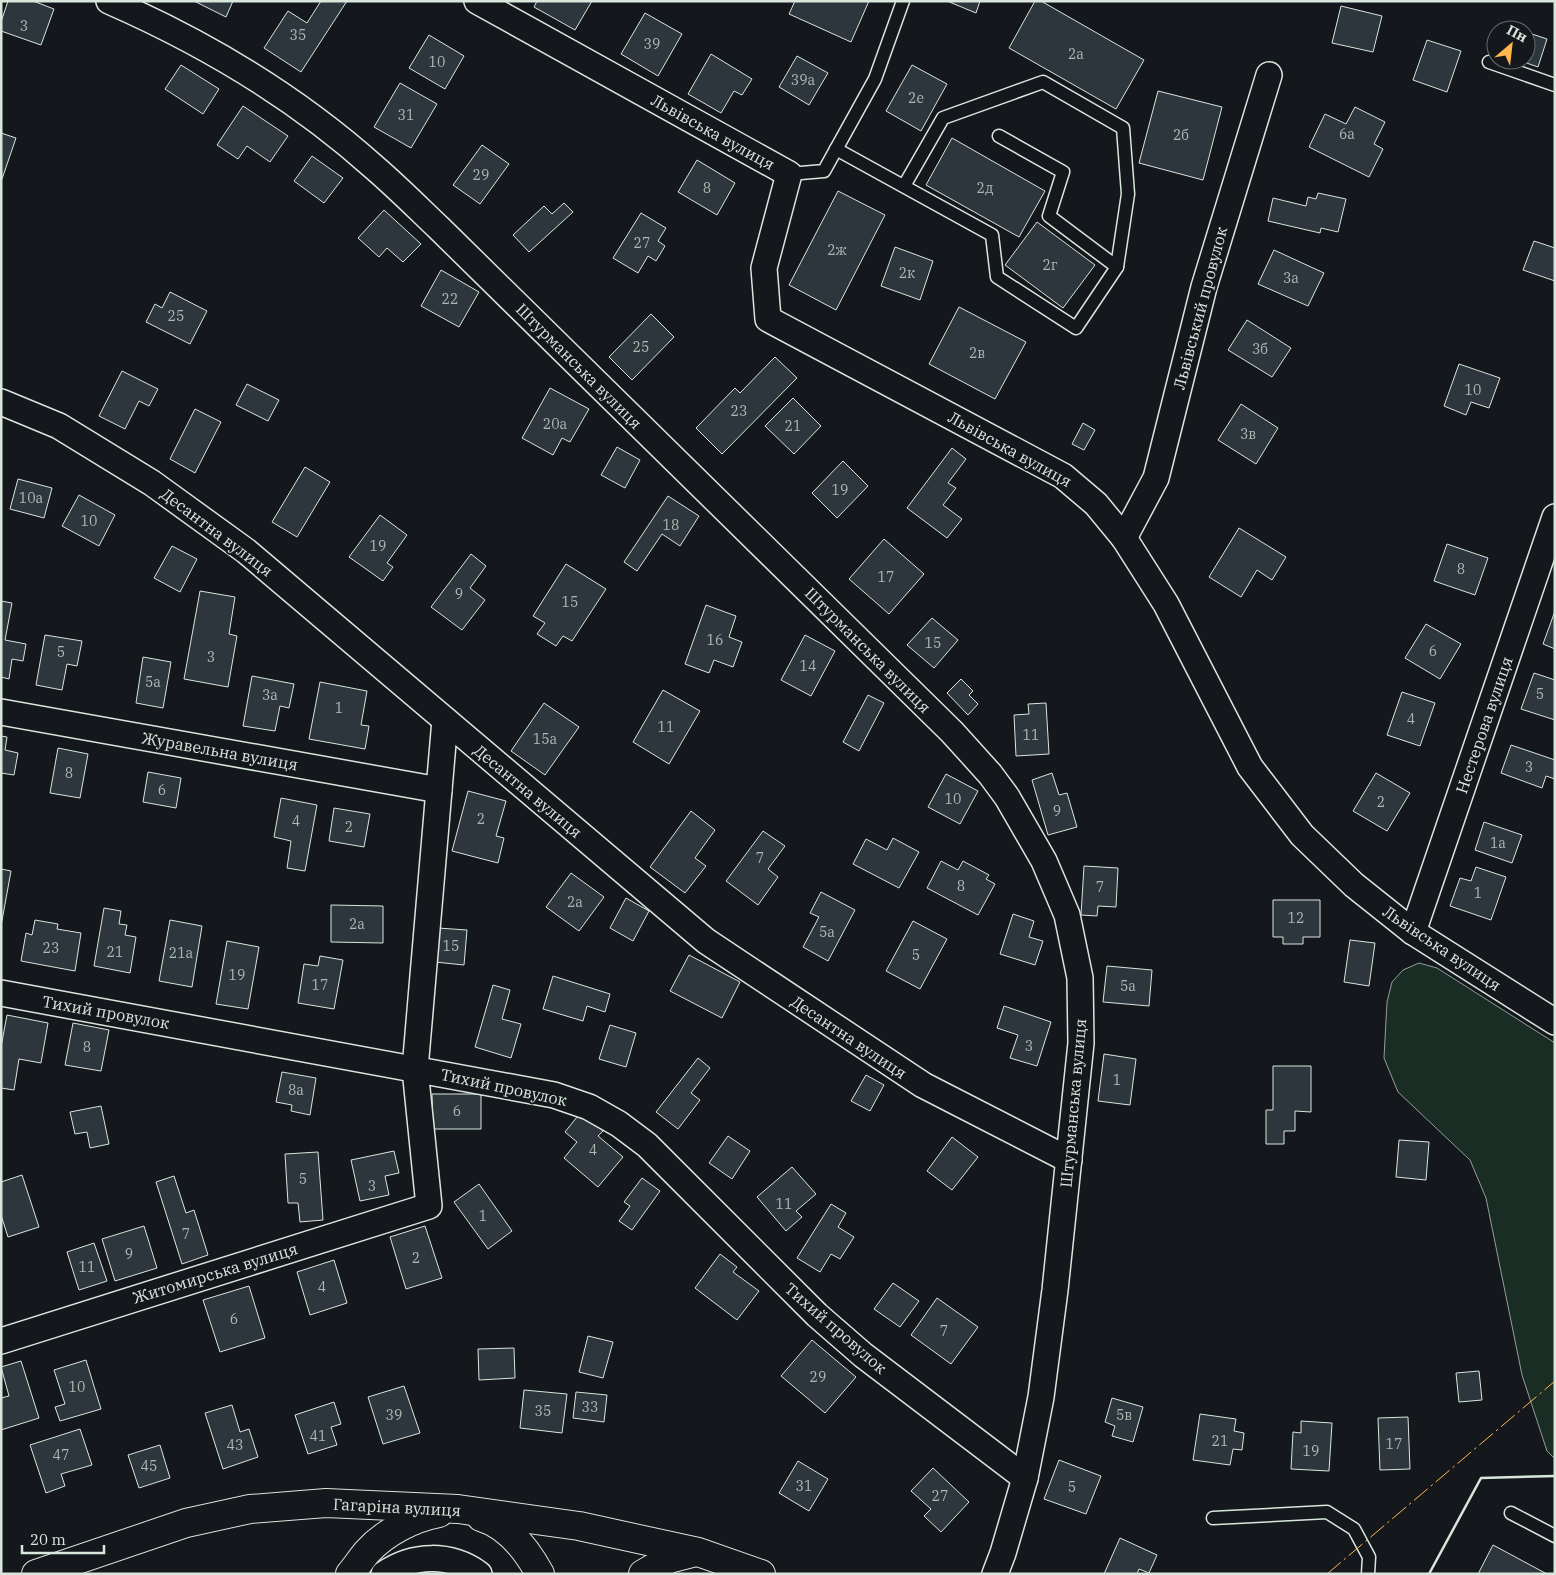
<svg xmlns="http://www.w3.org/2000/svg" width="1556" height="1575" font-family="'IBM Plex Serif',serif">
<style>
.green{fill:#1a2d24;stroke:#939e99}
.building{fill:#2c363c;stroke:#d8e6dc}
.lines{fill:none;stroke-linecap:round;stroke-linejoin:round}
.service-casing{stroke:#d8e6dc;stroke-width:15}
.minor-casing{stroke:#d8e6dc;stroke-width:28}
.tertiary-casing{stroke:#d8e6dc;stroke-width:30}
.service{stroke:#14181c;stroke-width:12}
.minor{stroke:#14181c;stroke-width:25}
.tertiary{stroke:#14181c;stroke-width:28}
.wall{stroke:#d8e6dc;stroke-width:2.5}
.power{stroke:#ffb74d;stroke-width:1;stroke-dasharray:18 4 2.5 4;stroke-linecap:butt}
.labels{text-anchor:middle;stroke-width:4;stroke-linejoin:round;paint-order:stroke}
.number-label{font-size:14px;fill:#adbab4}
.street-label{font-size:16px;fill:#d8e6dc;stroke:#14181c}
</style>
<rect width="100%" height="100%" fill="#14181c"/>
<path class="green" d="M1419,963L1437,968L1555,1043V1459L1547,1451L1522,1375L1486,1198L1470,1160L1398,1092L1384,1058L1387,1002L1392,982L1403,970Z"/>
<g class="building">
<path d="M8,1H33L54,9L41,45L1,31V22Z"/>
<path d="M194,1H233L226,17Z"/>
<path d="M321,1H347L301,72L264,48L288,11L307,23Z"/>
<path d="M537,1H592L575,30L534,7Z"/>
<path d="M795,1H869L851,42L789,14Z"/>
<path d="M947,1H980L976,13Z"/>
<path d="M1035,1H1041L1144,60L1116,109L1009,48Z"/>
<path d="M1341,6L1382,16L1373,52L1332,43Z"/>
<path d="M645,13L682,34L658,76L621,54Z"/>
<path d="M1526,32L1547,39L1538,67L1518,60H1526Z"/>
<path d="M429,35L464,56L445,89L409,68Z"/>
<path d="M1427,40L1461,51L1447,92L1413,80Z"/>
<path d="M711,54L752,79L742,95L734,91L721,113L688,94Z"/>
<path d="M797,56L828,73L809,105L779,87Z"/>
<path d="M181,65L219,89L203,114L165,89Z"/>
<path d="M912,65L947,84L921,131L886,111Z"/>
<path d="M400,83L437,104L411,148L374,127Z"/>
<path d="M1158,91L1222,107L1203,180L1139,163Z"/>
<path d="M243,106L288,136L270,162L247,146L238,159L217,145Z"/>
<path d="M1355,107L1385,122L1374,144L1383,149L1369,177L1309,147L1325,114L1346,124Z"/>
<path d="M1,133L16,138L2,179L1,178Z"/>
<path d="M952,138L1045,191L1019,237L926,185Z"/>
<path d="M482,145L509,164L480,204L453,185Z"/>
<path d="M312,156L343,178L324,203L294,181Z"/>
<path d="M697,160L735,183L717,215L678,192Z"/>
<path d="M838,191L885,215L836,310L789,285Z"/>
<path d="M1318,193L1346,199L1338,232L1321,228L1320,233L1268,221L1273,198L1306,206L1308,197L1316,199Z"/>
<path d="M564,203L573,212L529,252L513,235L544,206L552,214Z"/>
<path d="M384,210L421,244L403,262L387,248L379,257L358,238Z"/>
<path d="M641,213L666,228L658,241L665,246L656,261L648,256L638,273L613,258Z"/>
<path d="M1037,222L1095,265L1063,308L1005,265Z"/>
<path d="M1534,241L1555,248V281L1523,270Z"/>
<path d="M895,247L933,261L920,300L881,286Z"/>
<path d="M1274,250L1324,273L1308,306L1258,284Z"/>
<path d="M441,270L479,292L459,327L421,306Z"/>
<path d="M170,292L207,311L190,344L146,322L155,304L162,308Z"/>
<path d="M959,307L1026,342L995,399L929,364Z"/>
<path d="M651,314L674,337L632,380L609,357Z"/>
<path d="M1247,320L1291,348L1272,377L1228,350Z"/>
<path d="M775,357L797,378L722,454L696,428L735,388L740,393Z"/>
<path d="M1459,364L1500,378L1489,408L1471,402L1466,415L1444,406Z"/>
<path d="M122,371L158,389L149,406L139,401L125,429L99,416Z"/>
<path d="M247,384L279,400L268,421L236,405Z"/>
<path d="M550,388L589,409L570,442L562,438L553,455L522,438Z"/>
<path d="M793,398L821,426L794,454L765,426Z"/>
<path d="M1241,404L1278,428L1256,464L1218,440Z"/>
<path d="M195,409L221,422L195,473L170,459Z"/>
<path d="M1083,423L1095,430L1084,450L1072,444Z"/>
<path d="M617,447L640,460L625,488L601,475Z"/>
<path d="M952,448L966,459L948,483L956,488L943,505L962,519L947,538L907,508Z"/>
<path d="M843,461L868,486L837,518L812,493Z"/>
<path d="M305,467L330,482L297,537L272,522Z"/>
<path d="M18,479L52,488L44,518L10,509Z"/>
<path d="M79,495L115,515L99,546L62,526Z"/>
<path d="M668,496L699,516L680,546L662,534L637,571L624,562Z"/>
<path d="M380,515L407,535L387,563L393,567L383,581L349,557Z"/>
<path d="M1239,528L1286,557L1272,580L1257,570L1241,597L1209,577Z"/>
<path d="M884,539L924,574L889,614L849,579Z"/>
<path d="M1447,544L1488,558L1475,595L1434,581Z"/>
<path d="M172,546L197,559L180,592L154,578Z"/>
<path d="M471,554L486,566L470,588L485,600L462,630L431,607Z"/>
<path d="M566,564L606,589L572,641L563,636L556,646L537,634L545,623L533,616Z"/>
<path d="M200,591L235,597L229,634L237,636L228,687L184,679Z"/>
<path d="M1,601L12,603L5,640L26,644L23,661L12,659L9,679L1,677Z"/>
<path d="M706,605L736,616L729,637L742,642L733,667L714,660L709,673L685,664Z"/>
<path d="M1555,611V649L1543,644Z"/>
<path d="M932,618L958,640L934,668L907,645Z"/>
<path d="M1426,624L1461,644L1440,679L1405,658Z"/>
<path d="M45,635L82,641L77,666L67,664L62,690L36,685Z"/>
<path d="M805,635L835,651L811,696L781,680Z"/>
<path d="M143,657L171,662L163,708L136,703Z"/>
<path d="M1534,673L1555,680V720L1521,709Z"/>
<path d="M252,676L294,684L289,708L280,706L275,731L243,726Z"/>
<path d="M961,679L973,691L969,695L978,704L968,715L947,693Z"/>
<path d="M320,682L367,691L361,725L369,726L365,749L309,739Z"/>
<path d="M663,690L700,711L669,764L633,742Z"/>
<path d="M1402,692L1435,703L1420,746L1387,735Z"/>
<path d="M868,695L884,703L859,751L843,742Z"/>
<path d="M544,703L579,727L545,775L511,751Z"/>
<path d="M1046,703L1049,754L1016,756L1014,715L1029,714L1028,704Z"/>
<path d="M1,736L7,737L5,750L18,753L14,775L1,773Z"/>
<path d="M1511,745L1555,760V779L1546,776L1542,788L1501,773Z"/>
<path d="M58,748L88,754L80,798L50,793Z"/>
<path d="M148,772L181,778L176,808L143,802Z"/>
<path d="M1052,773L1059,795L1067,793L1077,827L1048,835L1032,780Z"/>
<path d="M1376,773L1410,793L1387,831L1353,811Z"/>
<path d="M946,774L978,791L960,824L928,807Z"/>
<path d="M468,791L506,801L496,836L504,838L498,863L452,851Z"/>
<path d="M281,798L317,805L305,871L287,868L291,841L274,837Z"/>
<path d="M334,808L370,814L364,847L329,841Z"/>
<path d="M691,811L715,830L695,858L706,866L685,893L650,867Z"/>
<path d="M1484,822L1522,835L1512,863L1475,850Z"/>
<path d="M763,831L785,846L768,869L778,877L758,905L726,881Z"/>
<path d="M893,838L919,852L899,888L853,864L866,839L887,850Z"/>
<path d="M941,861L958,870L963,861L989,875L986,879L995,884L978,915L927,888Z"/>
<path d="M1084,866L1118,868L1116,907L1098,906L1097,916L1081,915Z"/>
<path d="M1476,867L1506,877L1491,920L1450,906L1460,878L1471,881Z"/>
<path d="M1,869L11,871L1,926Z"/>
<path d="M571,873L604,897L579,931L546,907Z"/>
<path d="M821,892L855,910L828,961L803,947L819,917L810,913Z"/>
<path d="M626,898L649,911L633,941L610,928Z"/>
<path d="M1273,900H1320V937H1303V944H1283V937H1273Z"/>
<path d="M331,905L383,906V943L331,942Z"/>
<path d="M104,908L121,911L119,924L127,925L125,935L136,937L130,973L94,966Z"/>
<path d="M1013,914L1034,921L1029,937L1043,941L1035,965L1000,954Z"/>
<path d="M35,920L58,924L57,929L81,933L75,971L21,961L26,933L32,935Z"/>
<path d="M170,920L202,926L192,987L159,981Z"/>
<path d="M913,921L947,939L920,989L886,971Z"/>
<path d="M438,928L467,930L464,965L435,962Z"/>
<path d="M1350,940L1375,943L1369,986L1344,982Z"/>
<path d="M227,941L259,947L248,1009L216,1004Z"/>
<path d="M689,955L740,982L722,1018L670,991Z"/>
<path d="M320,956L343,960L334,1009L298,1003L304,964L318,966Z"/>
<path d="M1107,966L1152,970L1149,1006L1103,1002Z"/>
<path d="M553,976L610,994L605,1012L587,1006L583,1021L543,1009Z"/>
<path d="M493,985L510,990L502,1019L521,1024L511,1058L475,1047Z"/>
<path d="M1004,1006L1051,1022L1037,1066L1010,1058L1018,1035L997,1028Z"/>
<path d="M7,1015L48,1023L41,1063L19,1059L14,1090L1,1088V1047Z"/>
<path d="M73,1023L109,1030L101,1071L65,1065Z"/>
<path d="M610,1025L636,1033L626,1067L599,1059Z"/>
<path d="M1104,1054L1136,1059L1130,1105L1098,1101Z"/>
<path d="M698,1058L710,1068L691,1093L700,1100L678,1129L656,1112Z"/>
<path d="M1273,1066H1311V1112L1295,1111V1131H1284V1144H1266V1110H1273Z"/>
<path d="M282,1072L316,1078L310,1115L291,1111L292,1105L276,1102Z"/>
<path d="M866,1075L884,1085L870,1111L851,1101Z"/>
<path d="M432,1094H481V1129H433Z"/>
<path d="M101,1106L109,1144L90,1148L87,1132L75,1134L70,1112Z"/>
<path d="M581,1112L603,1131L598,1136L623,1157L598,1187L564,1158L577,1142L565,1132Z"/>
<path d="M728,1136L750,1151L732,1179L709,1163Z"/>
<path d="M952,1137L978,1157L952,1190L927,1171Z"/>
<path d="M1399,1140L1429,1142L1426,1180L1396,1177Z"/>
<path d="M394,1151L399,1173L385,1176L389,1195L360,1201L351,1160Z"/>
<path d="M318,1152L323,1220L300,1222L298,1203H288L285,1154Z"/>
<path d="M792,1167L816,1194L796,1211L802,1217L786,1231L757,1197Z"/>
<path d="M22,1175L39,1227L8,1237L1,1215V1182Z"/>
<path d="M174,1176L186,1213L194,1210L208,1255L182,1264L156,1182Z"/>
<path d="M642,1178L660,1191L632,1230L619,1221L630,1206L624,1202Z"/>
<path d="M479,1184L512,1231L488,1249L454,1202Z"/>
<path d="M831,1204L846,1213L838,1227L854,1237L840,1259L831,1254L820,1272L797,1258Z"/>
<path d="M144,1226L157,1268L115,1281L102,1239Z"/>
<path d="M425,1226L442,1278L406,1289L390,1237Z"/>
<path d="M94,1243L107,1281L79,1290L67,1252Z"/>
<path d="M720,1254L737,1267L733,1272L759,1291L737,1320L695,1288Z"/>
<path d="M334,1260L347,1303L310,1315L297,1272Z"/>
<path d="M893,1283L919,1301L900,1327L874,1309Z"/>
<path d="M249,1286L265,1338L220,1352L203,1300Z"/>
<path d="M937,1298L978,1327L951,1364L911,1335Z"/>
<path d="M588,1336L613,1342L603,1378L579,1372Z"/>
<path d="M812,1340L856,1377L825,1413L781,1376Z"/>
<path d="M514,1348L515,1378L479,1380L478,1349Z"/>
<path d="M86,1360L101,1409L60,1421L55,1407L65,1404L54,1370Z"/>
<path d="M21,1361L39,1418L1,1430V1398L9,1396L1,1367Z"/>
<path d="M1479,1371L1482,1400L1459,1402L1456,1373Z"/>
<path d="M404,1386L420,1433L383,1444L368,1397Z"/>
<path d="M524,1390L567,1394L562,1433L520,1428Z"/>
<path d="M576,1392L607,1395L604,1422L573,1418Z"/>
<path d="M1112,1398L1143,1407L1133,1442L1112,1436L1115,1426L1105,1422Z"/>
<path d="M334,1402L341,1424L331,1427L337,1445L308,1454L295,1415Z"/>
<path d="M232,1405L240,1432L249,1429L258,1457L223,1469L205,1413Z"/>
<path d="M1200,1414L1236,1419L1234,1431L1244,1433L1242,1450L1233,1449L1230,1465L1193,1460Z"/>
<path d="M1408,1417L1410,1469L1380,1470L1378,1418Z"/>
<path d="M1301,1421L1332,1423L1329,1471L1291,1469L1293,1432L1301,1433Z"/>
<path d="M80,1429L92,1465L61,1474L65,1486L46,1493L30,1445Z"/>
<path d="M160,1445L170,1478L139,1488L128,1455Z"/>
<path d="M1059,1460L1101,1476L1086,1514L1044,1499Z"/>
<path d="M798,1461L828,1479L809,1511L779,1493Z"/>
<path d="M933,1468L969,1502L941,1532L924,1516L931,1509L911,1491Z"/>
<path d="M1120,1538L1157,1555L1149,1573L1139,1569L1137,1574H1104Z"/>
<path d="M1493,1545L1547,1574H1478Z"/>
</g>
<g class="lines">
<g class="service-casing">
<g id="service">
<path d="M1489,62L1555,85"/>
<path d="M999,136L1063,172L1049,216L1117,267"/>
<path d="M836,149L992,235L997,277L1076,328L1117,267L1128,194L1123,128L1043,82L943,118L904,186"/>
<path d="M789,174L824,171L875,79L903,1"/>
<path d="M1511,1513L1555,1536"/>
<path d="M1213,1518L1327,1512L1354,1529L1369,1557L1368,1574"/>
</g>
</g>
<g class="minor-casing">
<g id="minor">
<path d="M109,1C205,43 297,98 375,168C397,187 418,208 439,228L952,732L990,774L1007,797L1044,861L1067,915L1080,978L1081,1043L1055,1290L1041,1397L1025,1478L1003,1553L995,1574"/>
<path d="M477,1L789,174L764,268L768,319L1063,476L1096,504L1124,538L1166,604L1250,767L1302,835L1354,885L1413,932L1555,1022"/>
<path d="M1,402L59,426L152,483L246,551L706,941L923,1085L1069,1160"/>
<path d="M1124,538L1156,478L1204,287L1269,75"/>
<path d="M1,712L439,790"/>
<path d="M1413,932L1555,517"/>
<path d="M1,993L554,1095L589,1107L619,1124L647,1145L817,1315L863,1355L1025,1478"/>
<path d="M1,1341L429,1206L415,1069L445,720"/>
<path d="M384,1574C413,1554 450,1553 479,1574"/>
</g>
</g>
<g class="tertiary-casing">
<g id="tertiary">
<path d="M481,1517C508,1525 527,1550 540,1574"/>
<path d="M36,1574L186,1523L250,1509L326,1503L458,1509L579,1526L698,1552L761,1574"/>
<path d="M350,1574C356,1567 361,1559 367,1552C385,1532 413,1518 439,1513"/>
<path d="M643,1574L669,1559L696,1552"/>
</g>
</g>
<use href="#service" class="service"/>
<use href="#minor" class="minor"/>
<use href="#tertiary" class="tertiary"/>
<path class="wall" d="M1429,1574L1481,1478L1555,1476"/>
<path class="power" d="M1327,1574L1555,1381"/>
</g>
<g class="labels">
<g class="number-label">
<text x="24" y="31">3</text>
<text x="298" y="40">35</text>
<text x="652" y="49">39</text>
<text x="1076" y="59">2а</text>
<text x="437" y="67">10</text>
<text x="803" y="85">39а</text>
<text x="916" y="103">2е</text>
<text x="406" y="120">31</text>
<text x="1347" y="139">6а</text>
<text x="1181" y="140">2б</text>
<text x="481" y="180">29</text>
<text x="707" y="193">8</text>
<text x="985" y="193">2д</text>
<text x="642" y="248">27</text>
<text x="837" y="255">2ж</text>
<text x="1050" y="270">2г</text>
<text x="907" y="278">2к</text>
<text x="1291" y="283">3а</text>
<text x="450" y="304">22</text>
<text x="176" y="321">25</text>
<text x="641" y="352">25</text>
<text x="1260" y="354">3б</text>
<text x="977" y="358">2в</text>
<text x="1473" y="395">10</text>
<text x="739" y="416">23</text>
<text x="555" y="429">20а</text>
<text x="793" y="431">21</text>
<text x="1248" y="439">3в</text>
<text x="840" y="495">19</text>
<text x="31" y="503">10а</text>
<text x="89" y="526">10</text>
<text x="671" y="530">18</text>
<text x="378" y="551">19</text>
<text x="1461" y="574">8</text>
<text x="886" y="582">17</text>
<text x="459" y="599">9</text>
<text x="570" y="607">15</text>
<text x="715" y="645">16</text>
<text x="933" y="648">15</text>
<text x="1433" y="656">6</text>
<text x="61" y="657">5</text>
<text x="211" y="662">3</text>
<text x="808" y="671">14</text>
<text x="153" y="687">5а</text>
<text x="1540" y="699">5</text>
<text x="270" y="700">3а</text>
<text x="339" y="713">1</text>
<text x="1411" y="724">4</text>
<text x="666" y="732">11</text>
<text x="1031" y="740">11</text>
<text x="545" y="744">15а</text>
<text x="1529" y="772">3</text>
<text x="69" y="778">8</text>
<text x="162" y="795">6</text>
<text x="953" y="804">10</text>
<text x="1381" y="807">2</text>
<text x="1057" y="816">9</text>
<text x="481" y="824">2</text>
<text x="296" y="826">4</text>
<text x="349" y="832">2</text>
<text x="1498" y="848">1а</text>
<text x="760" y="863">7</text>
<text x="961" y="891">8</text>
<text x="1100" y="892">7</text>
<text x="1478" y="898">1</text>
<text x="575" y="907">2а</text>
<text x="1296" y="923">12</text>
<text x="357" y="929">2а</text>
<text x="827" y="937">5а</text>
<text x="451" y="951">15</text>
<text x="51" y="953">23</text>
<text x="115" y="957">21</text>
<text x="181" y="958">21а</text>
<text x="916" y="960">5</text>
<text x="237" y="980">19</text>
<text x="320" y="990">17</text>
<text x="1128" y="991">5а</text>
<text x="1029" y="1051">3</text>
<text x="87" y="1052">8</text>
<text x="1117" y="1085">1</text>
<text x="296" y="1095">8а</text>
<text x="457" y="1116">6</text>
<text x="593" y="1155">4</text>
<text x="303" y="1184">5</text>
<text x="372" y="1191">3</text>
<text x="784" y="1209">11</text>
<text x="483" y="1221">1</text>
<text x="186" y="1239">7</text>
<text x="129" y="1259">9</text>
<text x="416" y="1263">2</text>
<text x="87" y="1272">11</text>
<text x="322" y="1292">4</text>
<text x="234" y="1324">6</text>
<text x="944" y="1336">7</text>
<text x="818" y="1382">29</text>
<text x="77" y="1392">10</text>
<text x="590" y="1412">33</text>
<text x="543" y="1416">35</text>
<text x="394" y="1420">39</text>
<text x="1124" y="1420">5в</text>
<text x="318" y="1441">41</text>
<text x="1220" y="1446">21</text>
<text x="1394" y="1449">17</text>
<text x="235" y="1450">43</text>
<text x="1311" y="1456">19</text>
<text x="61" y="1460">47</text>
<text x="149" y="1471">45</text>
<text x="804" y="1491">31</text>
<text x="1072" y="1492">5</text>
<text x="940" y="1501">27</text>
</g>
<g class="street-label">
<text transform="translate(713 132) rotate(29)" y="6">Львівська вулиця</text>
<text transform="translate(1200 308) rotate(-75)" y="6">Львівський провулок</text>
<text transform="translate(579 366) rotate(45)" y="6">Штурманська вулиця</text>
<text transform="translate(1010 449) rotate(29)" y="6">Львівська вулиця</text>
<text transform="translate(217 532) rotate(37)" y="6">Десантна вулиця</text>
<text transform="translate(868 650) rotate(45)" y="6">Штурманська вулиця</text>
<text transform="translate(1484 725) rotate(-71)" y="6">Нестерова вулиця</text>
<text transform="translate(220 751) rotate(10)" y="6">Журавельна вулиця</text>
<text transform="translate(528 791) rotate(40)" y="6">Десантна вулиця</text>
<text transform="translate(1442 948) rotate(34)" y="6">Львівська вулиця</text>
<text transform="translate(106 1012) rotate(10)" y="6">Тихий провулок</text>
<text transform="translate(849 1037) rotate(34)" y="6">Десантна вулиця</text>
<text transform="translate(504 1087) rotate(12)" y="6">Тихий провулок</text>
<text transform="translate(1073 1103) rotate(-85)" y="6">Штурманська вулиця</text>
<text transform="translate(215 1273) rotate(-17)" y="6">Житомирська вулиця</text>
<text transform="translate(836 1328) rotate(41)" y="6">Тихий провулок</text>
<text transform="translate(397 1507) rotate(3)" y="6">Гагаріна вулиця</text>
</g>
</g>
<rect width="1556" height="1575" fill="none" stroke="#d8e6dc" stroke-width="5"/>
<g transform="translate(1511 45) rotate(28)"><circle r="24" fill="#14181c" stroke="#626a69"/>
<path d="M0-4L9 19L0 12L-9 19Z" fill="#ffb74d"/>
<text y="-8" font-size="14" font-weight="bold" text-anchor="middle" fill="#d8e6dc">Пн</text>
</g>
<path d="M22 1545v8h82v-8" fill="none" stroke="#d8e6dc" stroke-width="2.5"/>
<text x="30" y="1545" font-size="15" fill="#d8e6dc" stroke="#14181c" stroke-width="4" paint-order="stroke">20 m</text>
</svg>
